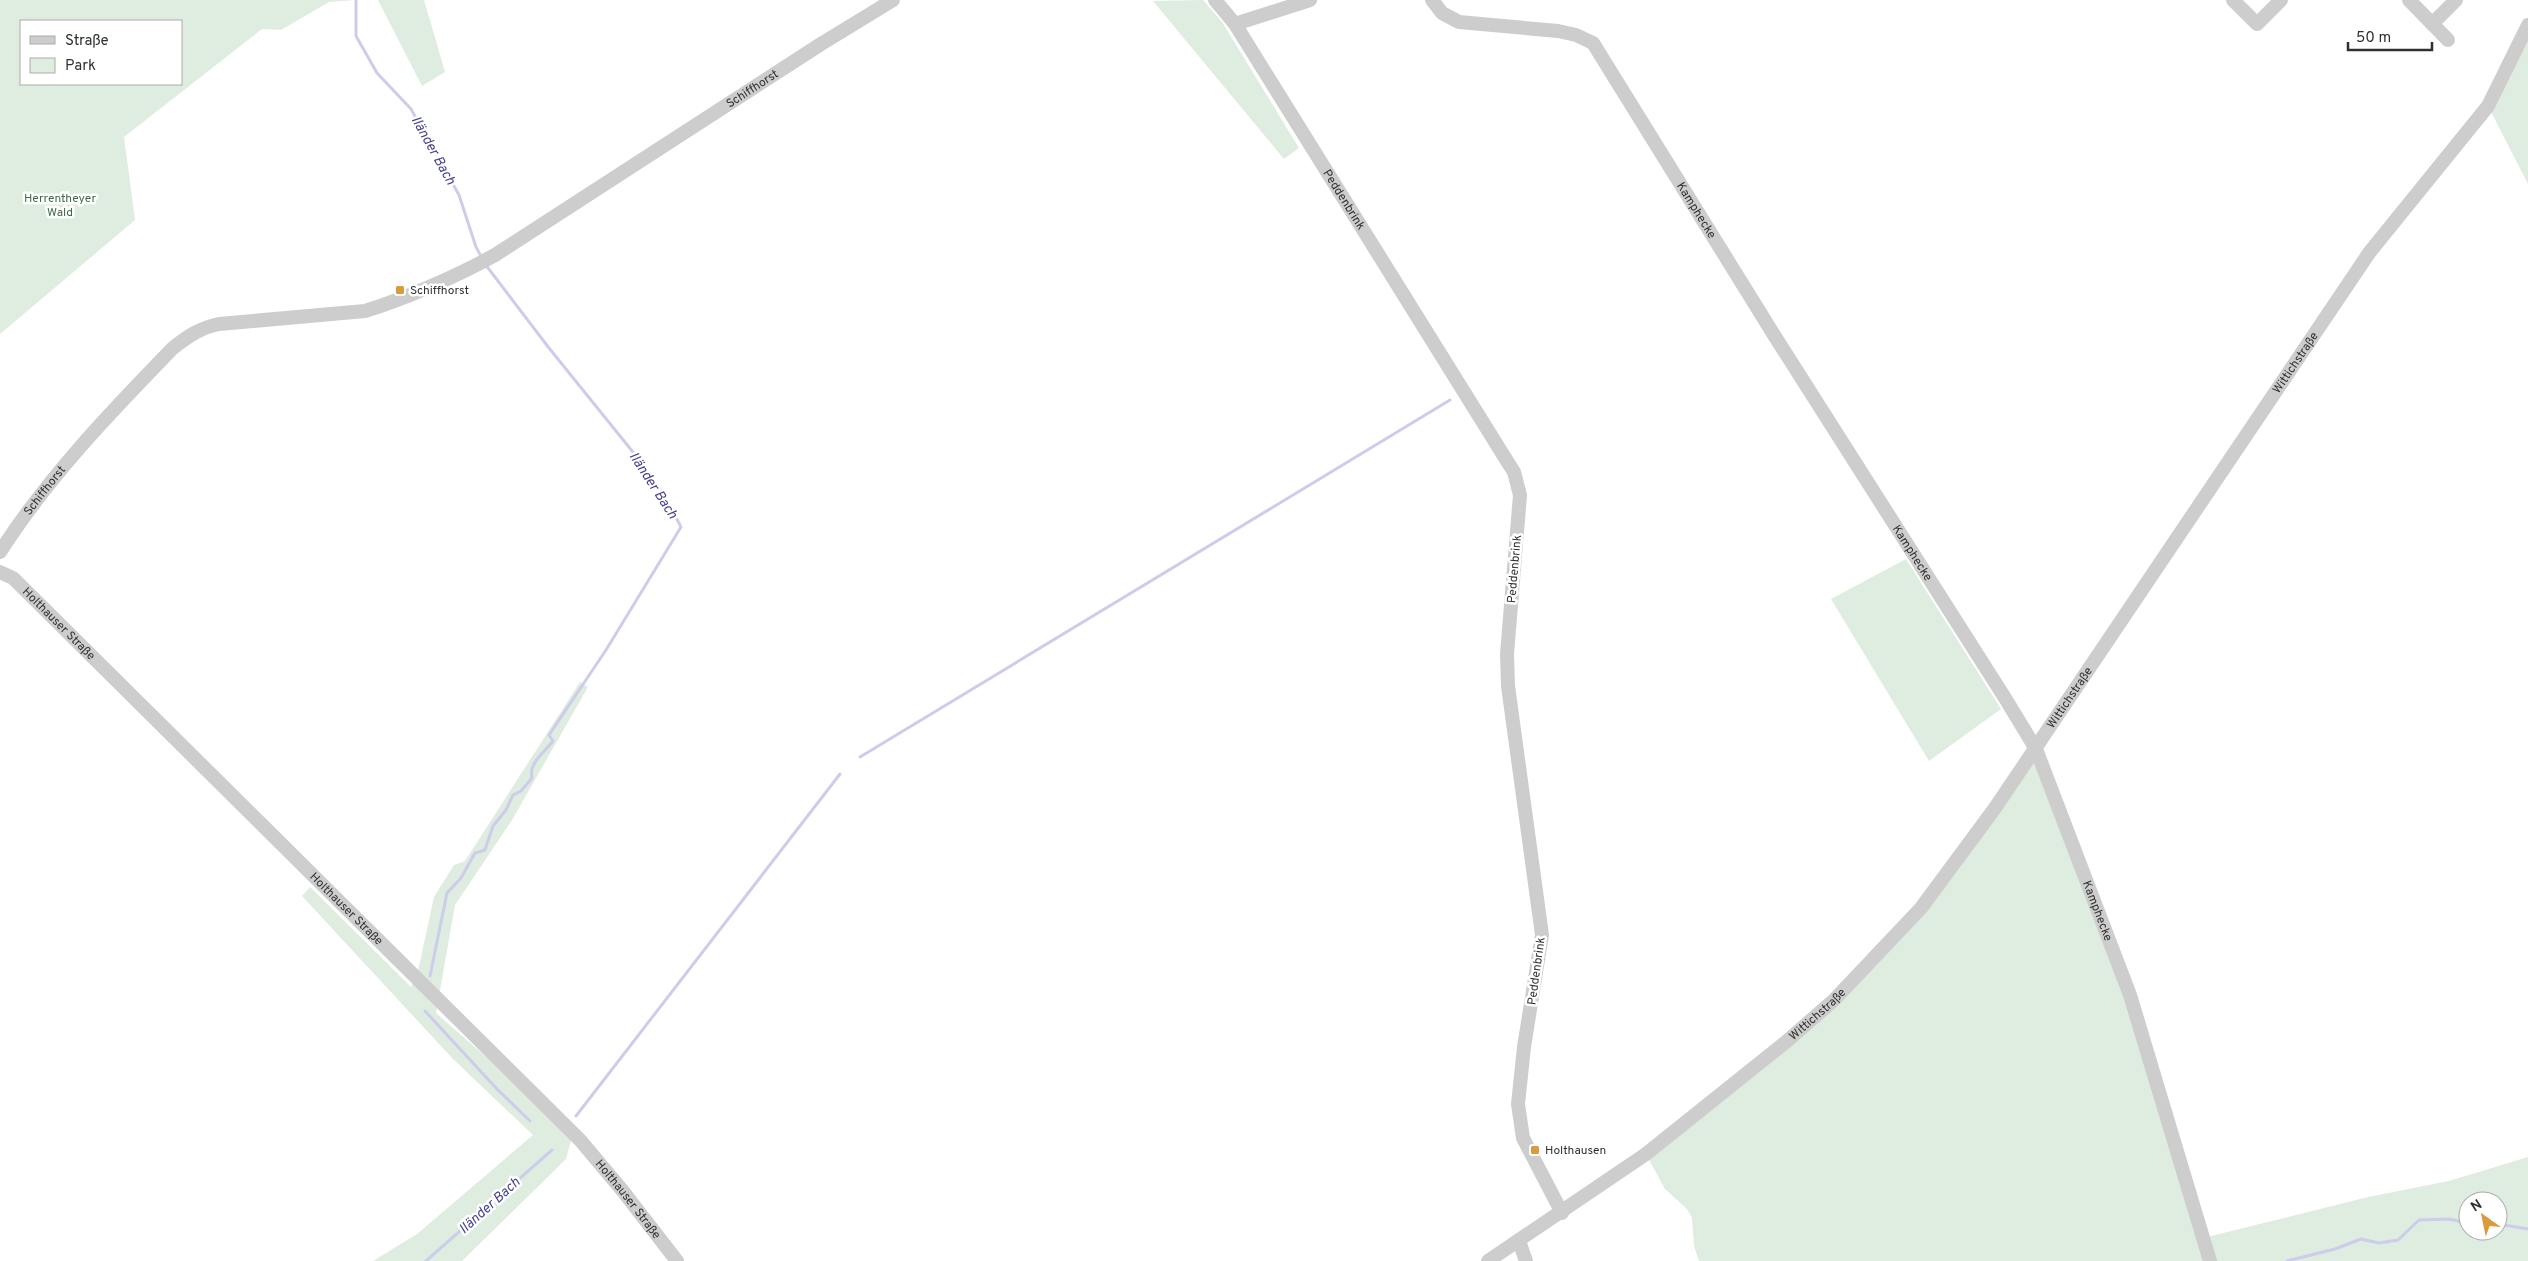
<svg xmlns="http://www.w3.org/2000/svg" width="2528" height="1261" font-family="Overpass,sans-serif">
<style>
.green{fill:#dfece0;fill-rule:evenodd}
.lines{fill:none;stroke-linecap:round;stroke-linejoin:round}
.stream{stroke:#cecceb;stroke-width:3}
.minor{stroke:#cdcdcd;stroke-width:14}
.poi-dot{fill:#dd9a3c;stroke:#fff;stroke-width:2}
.labels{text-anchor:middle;stroke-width:5;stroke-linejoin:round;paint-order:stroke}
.street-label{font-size:12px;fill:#303030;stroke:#fff}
.park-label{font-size:12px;fill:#3f6a47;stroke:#fff}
.poi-label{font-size:12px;fill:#303030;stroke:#fff;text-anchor:start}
.water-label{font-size:14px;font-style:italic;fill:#45418f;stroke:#fff}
</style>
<rect width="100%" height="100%" fill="#fff"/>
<g class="green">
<path d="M0,0H356L329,2L281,30L262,29L124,137L135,220L0,334ZM21,21H181V84H21Z"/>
<path d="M378,0H424L445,72L422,86Z"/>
<path d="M1203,0L1222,22L1299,148L1284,159L1153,1Z"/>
<path d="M2528,27V184L2488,106Z"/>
<path d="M1906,559L2001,709L1929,761L1831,599Z"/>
<path d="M580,682L588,687L512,820L455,905L436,1013L573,1133L566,1159L462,1261H373L417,1234L533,1135L453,1059L302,896L310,887L411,987L418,971L434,897L454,865L465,861Z"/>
<path d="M2036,749L2086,880L2203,1238L2368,1197L2449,1181L2528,1157V1261H1699L1694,1246L1692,1218L1687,1209L1665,1189L1646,1154L1882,951ZM2468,1201H2498V1231H2468Z"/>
</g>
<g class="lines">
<g class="stream">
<path d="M356,0V36L377,73L411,109L459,195L476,247L482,258"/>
<path d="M860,757L1450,400"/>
<path d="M430,976L447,893L461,878L475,853L485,850L493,826L506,810L513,795L521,791L532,778C528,763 545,752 553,741L549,735L606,650L681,527L662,491L651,482L645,467L549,348L485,264"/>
<path d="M425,1011L497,1089L530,1121"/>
<path d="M576,1116L840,774"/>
<path d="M2498,1224L2528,1229"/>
<path d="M426,1261L552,1150"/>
<path d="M2287,1261L2335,1249L2361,1239L2379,1243L2398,1240L2419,1220L2449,1219L2468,1223"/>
</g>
<g class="minor">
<path id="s1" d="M1215,0L1235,24L1507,461L1514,472L1520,495L1507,654L1508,686L1542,935L1524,1047L1518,1104L1523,1138L1562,1213"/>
<path id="s2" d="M1432,0L1442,13L1459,22L1558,31L1576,35L1593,43L1774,335L2005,698L2036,749L2130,995L2210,1261"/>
<path d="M2233,0L2257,24L2281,0"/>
<path d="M2409,0L2448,40"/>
<path d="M1235,24L1310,0"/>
<path d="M2432,24L2456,0"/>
<path id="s3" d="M0,552C48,477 111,412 173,348C188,336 200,328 219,324L365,311C407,298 457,276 495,255L821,44L893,0"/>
<path id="s4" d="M0,572L13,578L580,1140L622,1190L677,1261"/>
<path d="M1519,1241L1526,1261"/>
<path id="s5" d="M1488,1261L1646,1154L1787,1041L1834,1000L1921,908L1995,808L2369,253L2488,106L2528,25"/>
</g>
</g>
<g class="poi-dot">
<rect x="395" y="285" width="10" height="10" rx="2.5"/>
<rect x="1530" y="1145" width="10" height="10" rx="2.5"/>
</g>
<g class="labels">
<g class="street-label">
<text dy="4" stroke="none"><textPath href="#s3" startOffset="915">Schiffhorst</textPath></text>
<text dy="4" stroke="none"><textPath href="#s1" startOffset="238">Peddenbrink</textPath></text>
<text dy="4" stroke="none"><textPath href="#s2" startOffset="369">Kamphecke</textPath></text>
<text dy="4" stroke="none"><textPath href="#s5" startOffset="1222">Wittichstraße</textPath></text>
<text dy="4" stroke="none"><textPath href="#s3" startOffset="76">Schiffhorst</textPath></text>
<text dy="4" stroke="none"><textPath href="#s2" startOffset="774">Kamphecke</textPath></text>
<text transform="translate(1514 569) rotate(-85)" y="4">Peddenbrink</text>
<text dy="4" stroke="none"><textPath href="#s4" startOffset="79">Holthauser Straße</textPath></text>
<text dy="4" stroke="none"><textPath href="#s5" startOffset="818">Wittichstraße</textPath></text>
<text dy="4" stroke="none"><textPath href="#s4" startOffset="484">Holthauser Straße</textPath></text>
<text dy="4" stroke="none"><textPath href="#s2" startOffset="1179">Kamphecke</textPath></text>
<text transform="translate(1536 971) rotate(-82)" y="4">Peddenbrink</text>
<text dy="4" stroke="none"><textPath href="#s5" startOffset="412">Wittichstraße</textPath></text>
<text dy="4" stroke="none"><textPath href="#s4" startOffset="889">Holthauser Straße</textPath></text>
</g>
<g class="park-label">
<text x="60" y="202">Herrentheyer<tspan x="60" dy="14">Wald</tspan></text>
</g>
<g class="poi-label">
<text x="410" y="294">Schiffhorst</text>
<text x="1545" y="1154">Holthausen</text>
</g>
<g class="water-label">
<text transform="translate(434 150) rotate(61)" y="5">Iländer Bach</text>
<text transform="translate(654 485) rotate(57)" y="5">Iländer Bach</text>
<text transform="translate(489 1205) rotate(-42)" y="5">Iländer Bach</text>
</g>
</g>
<rect x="20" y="20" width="162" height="65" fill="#ffffff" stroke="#acacac"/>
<rect x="30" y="36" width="25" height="8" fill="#cdcdcd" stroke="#acacac"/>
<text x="65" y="45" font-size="15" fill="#303030">Straße</text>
<rect x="30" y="58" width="25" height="15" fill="#dfece0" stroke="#acacac"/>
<text x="65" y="70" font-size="15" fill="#303030">Park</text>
<g transform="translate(2483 1216) rotate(327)"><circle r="24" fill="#ffffff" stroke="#acacac"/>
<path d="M0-4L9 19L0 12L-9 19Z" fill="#dd9a3c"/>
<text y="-8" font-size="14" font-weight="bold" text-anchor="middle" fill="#303030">N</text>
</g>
<path d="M2348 42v8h84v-8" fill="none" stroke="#303030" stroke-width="2.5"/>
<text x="2356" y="42" font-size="15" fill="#303030" stroke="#ffffff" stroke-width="4" paint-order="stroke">50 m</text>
</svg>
